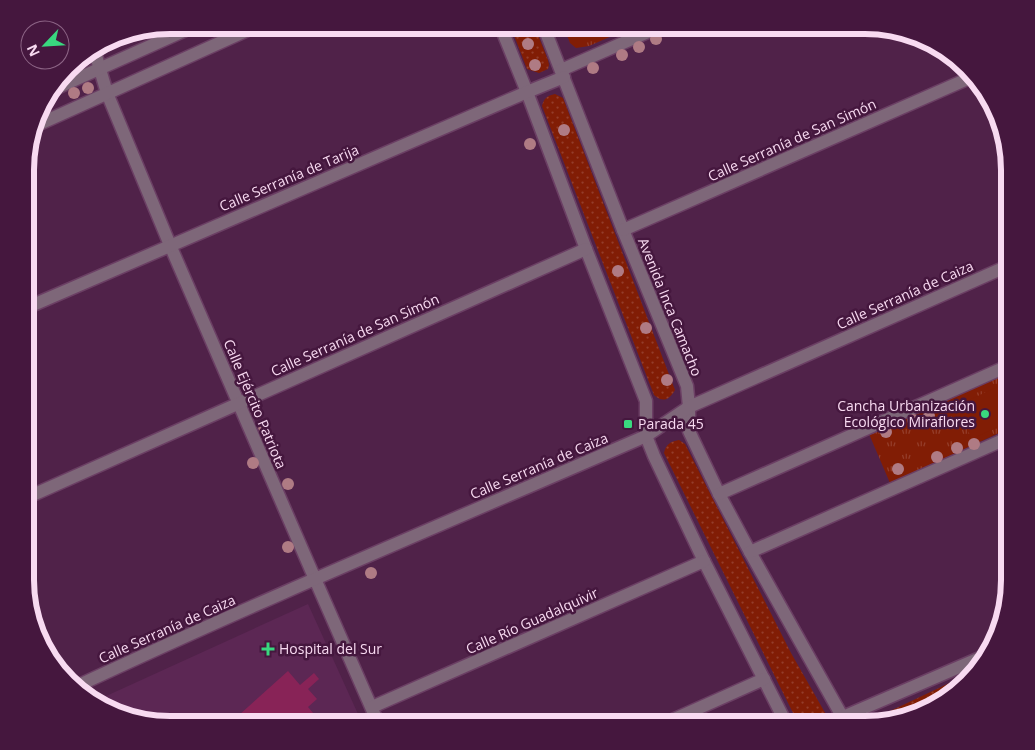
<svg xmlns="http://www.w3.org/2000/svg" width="1035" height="750" font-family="'Open Sans',sans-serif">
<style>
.built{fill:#5c2754}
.grass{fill:url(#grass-dots)}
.park{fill:url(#park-tufts)}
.garden{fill:#811d05}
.building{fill:#882357}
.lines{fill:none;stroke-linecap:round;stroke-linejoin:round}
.street-casing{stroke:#6b3f64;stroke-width:15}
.secondary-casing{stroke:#6b3f64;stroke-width:15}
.street{stroke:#7e6779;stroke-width:12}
.secondary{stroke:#a6819f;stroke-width:12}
.tree{fill:#af7b84}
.poi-dot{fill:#39d87f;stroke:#45173e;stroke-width:2}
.labels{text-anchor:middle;stroke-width:5;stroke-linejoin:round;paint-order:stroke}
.street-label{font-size:14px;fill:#f8daf1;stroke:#45173e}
.poi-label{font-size:14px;fill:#f8daf1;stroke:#45173e;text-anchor:start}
.rim{fill:none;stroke:#f8daf1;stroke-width:6}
</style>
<defs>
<pattern id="grass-dots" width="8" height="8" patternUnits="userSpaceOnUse" patternTransform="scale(1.25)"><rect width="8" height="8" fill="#811d05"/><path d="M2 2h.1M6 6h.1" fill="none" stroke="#943d2a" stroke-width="1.8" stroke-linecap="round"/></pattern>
<pattern id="park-tufts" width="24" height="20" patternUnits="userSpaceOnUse" patternTransform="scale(1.25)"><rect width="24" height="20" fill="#811d05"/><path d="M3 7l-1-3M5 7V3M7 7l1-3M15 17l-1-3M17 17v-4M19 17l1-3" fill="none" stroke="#943d2a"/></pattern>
</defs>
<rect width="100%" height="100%" fill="#502249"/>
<path class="built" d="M308,604L363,725H161L115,714L93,702Z"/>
<g class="grass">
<path d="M510,25H534L548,60L549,65L548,69L539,73L527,69Z"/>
<path d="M555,94L563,98L675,390C669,400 663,403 654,395L542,106C544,98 547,96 555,94Z"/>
<path d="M679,440L685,444L791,653L832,725H799L664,453C666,444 670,442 679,440Z"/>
<path d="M979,669L929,710L868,724L867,722Z"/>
</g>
<g class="park">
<path d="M563,25H637L589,46L576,48L570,43Z"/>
<path d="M1010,372V428L890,483L869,434Z"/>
</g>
<path class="garden" d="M1010,381V421L972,439L956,406Z"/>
<path class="building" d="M288,671L300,685L314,673L319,679L308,689L317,699L308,707L319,720L313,725H228Z"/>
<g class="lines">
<g class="street-casing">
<g id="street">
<path d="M500,25L527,92L586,249L646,401V436L654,456L704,561L787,725"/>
<path d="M543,25L623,230L687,386L689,407V431L719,494L750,552L847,725"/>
<path d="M94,49L107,93L170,245L315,579L379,725"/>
<path d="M561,70L664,25"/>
<path d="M50,91L197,25"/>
<path d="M35,126L259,25"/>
<path d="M623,230L972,77"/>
<path d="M26,308L527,92L564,77"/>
<path d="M719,494L1010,365"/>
<path d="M26,498L586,249"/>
<path d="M750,552L1010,437"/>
<path d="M75,687C263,599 455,519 646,436L689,407L1010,265"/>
<path d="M372,707L704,561"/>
<path d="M843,717L987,655"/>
<path d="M661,725L764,679"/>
</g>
</g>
<g class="secondary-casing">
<path id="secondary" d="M36,629L50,658"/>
</g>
<use href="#street" class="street"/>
<use href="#secondary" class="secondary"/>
</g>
<g class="tree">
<circle cx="656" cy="39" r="6"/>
<circle cx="528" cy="44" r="6"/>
<circle cx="639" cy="47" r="6"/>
<circle cx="622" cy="55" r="6"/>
<circle cx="535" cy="65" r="6"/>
<circle cx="593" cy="68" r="6"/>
<circle cx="88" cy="88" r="6"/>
<circle cx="74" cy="93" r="6"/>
<circle cx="564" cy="130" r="6"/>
<circle cx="530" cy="144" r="6"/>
<circle cx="618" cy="271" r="6"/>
<circle cx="646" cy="328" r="6"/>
<circle cx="237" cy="365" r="6"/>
<circle cx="667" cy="380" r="6"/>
<circle cx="929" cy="416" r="6"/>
<circle cx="913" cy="420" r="6"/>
<circle cx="264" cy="427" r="6"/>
<circle cx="886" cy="432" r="6"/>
<circle cx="974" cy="444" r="6"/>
<circle cx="957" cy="448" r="6"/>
<circle cx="937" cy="457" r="6"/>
<circle cx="253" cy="463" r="6"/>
<circle cx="898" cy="469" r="6"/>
<circle cx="288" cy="484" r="6"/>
<circle cx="288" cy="547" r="6"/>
<circle cx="371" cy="573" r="6"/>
</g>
<g class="poi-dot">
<circle cx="985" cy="414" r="5"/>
<rect x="623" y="419" width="10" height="10" rx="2.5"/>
<path d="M265.5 641.5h5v5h5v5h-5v5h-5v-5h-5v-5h5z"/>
</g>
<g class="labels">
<g class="street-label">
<text transform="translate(792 140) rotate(-24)" y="5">Calle Serranía de San Simón</text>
<text transform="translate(289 178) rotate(-23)" y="5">Calle Serranía de Tarija</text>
<text transform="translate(905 295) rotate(-24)" y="5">Calle Serranía de Caiza</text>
<text transform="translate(670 307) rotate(68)" y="5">Avenida Inca Camacho</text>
<text transform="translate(355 335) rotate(-24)" y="5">Calle Serranía de San Simón</text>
<text transform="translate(255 404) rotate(67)" y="5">Calle Ejército Patriota</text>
<text transform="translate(539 466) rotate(-23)" y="5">Calle Serranía de Caiza</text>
<text transform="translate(532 621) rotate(-24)" y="5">Calle Río Guadalquivir</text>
<text transform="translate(167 629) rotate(-24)" y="5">Calle Serranía de Caiza</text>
</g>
<g class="poi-label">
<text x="975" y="411" text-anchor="end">Cancha Urbanización<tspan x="975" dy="16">Ecológico Miraflores</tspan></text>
<text x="638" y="429">Parada 45</text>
<text x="279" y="654">Hospital del Sur</text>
</g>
</g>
<path d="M0 0H1035V750H0ZM170 34H865A136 136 0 0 1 1001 170V580A136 136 0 0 1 865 716H170A136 136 0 0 1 34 580V170A136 136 0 0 1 170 34Z" fill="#45173e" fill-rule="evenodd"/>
<path class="rim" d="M170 34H865A136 136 0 0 1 1001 170V580A136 136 0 0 1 865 716H170A136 136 0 0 1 34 580V170A136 136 0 0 1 170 34Z"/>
<g transform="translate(45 45) rotate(245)"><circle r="24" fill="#45173e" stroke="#8d6586"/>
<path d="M0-4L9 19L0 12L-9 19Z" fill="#39d87f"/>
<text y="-8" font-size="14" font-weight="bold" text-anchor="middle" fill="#f8daf1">N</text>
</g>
</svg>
